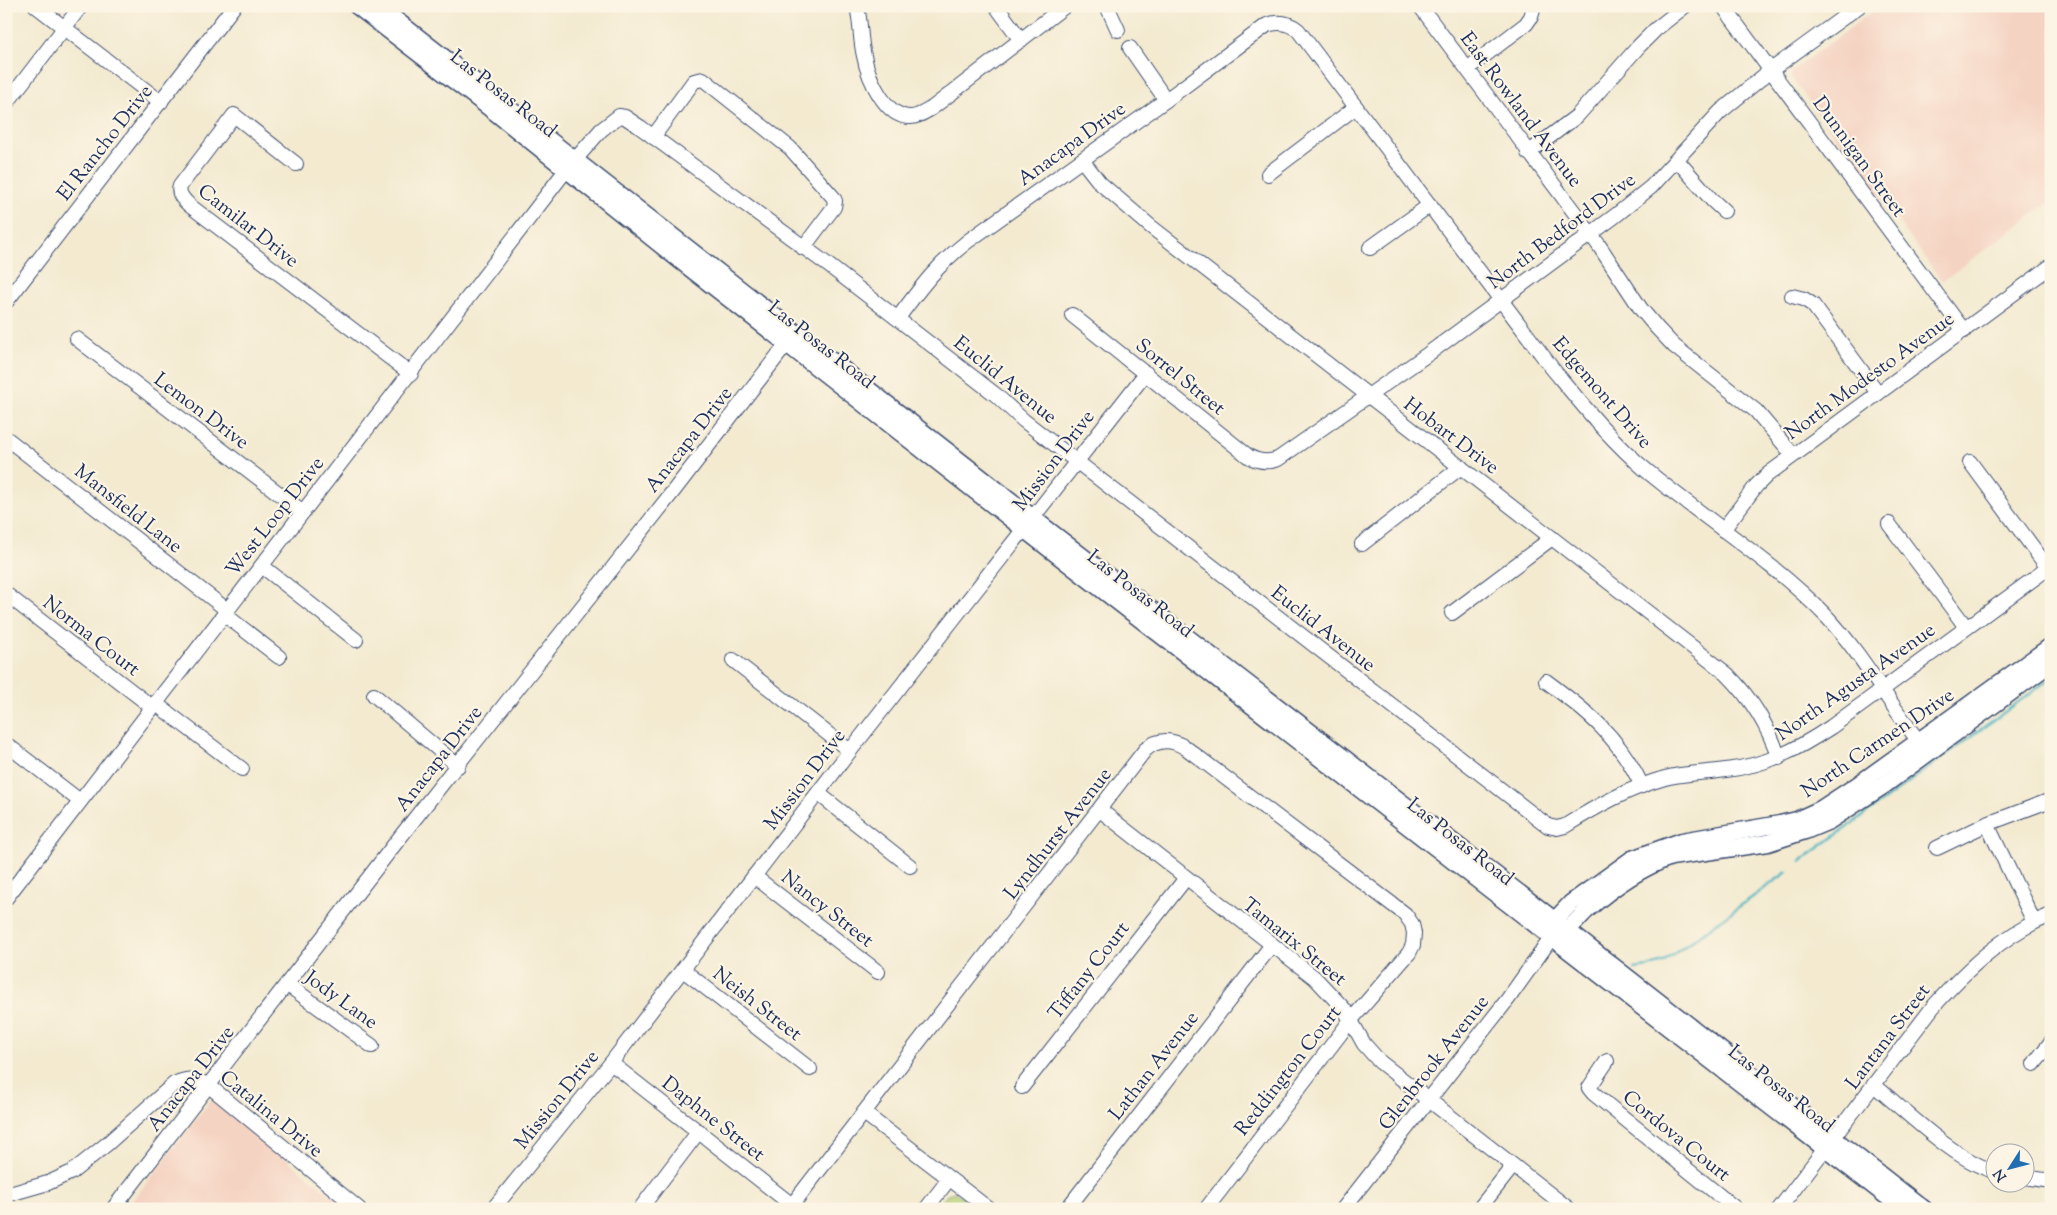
<svg xmlns="http://www.w3.org/2000/svg" width="2057" height="1215" font-family="'Sorts Mill Goudy',serif">
<style>
.built{fill:#f5d3c2}
.green{fill:#b7d075;stroke:#69806a}
.lines{fill:none;stroke-linecap:round;stroke-linejoin:round}
.stream{stroke:#47b4c3;stroke-width:2.5}
.minor-casing{stroke:#3b4b6f;stroke-width:16}
.major-casing{stroke:#3b4b6f;stroke-width:19}
.minor{stroke:#fff;stroke-width:14}
.major{stroke:#fff;stroke-width:16}
.labels{text-anchor:middle;stroke-width:4.5;stroke-linejoin:round;paint-order:stroke}
.street-label{font-size:20px;fill:#1b2f5e;stroke:#fcf5e5}
</style>
<rect width="100%" height="100%" fill="#fcf5e5"/>
<filter id="ink" filterUnits="userSpaceOnUse"><feTurbulence type="fractalNoise" baseFrequency=".02" numOctaves="2"/><feDisplacementMap in="SourceGraphic" scale="10" xChannelSelector="R" yChannelSelector="G"/><feConvolveMatrix kernelMatrix="1 2 1 2 8 2 1 2 1" color-interpolation-filters="sRGB"/></filter>
<filter id="wash" filterUnits="userSpaceOnUse"><feTurbulence type="fractalNoise" baseFrequency=".0096" numOctaves="4" result="noise"/><feDisplacementMap in="SourceGraphic" scale="20" xChannelSelector="R" yChannelSelector="G"/><feGaussianBlur stdDeviation="1.12" result="paint"/><feColorMatrix in="noise" values="0 0 0 0 0 0 0 0 0 0 0 0 0 0 0 0 0 1.4 0 .05"/><feComposite in="paint" operator="in"/></filter>
<g filter="url(#wash)">
<rect width="100%" height="100%" fill="#f3ead0"/>
<g class="built">
<path d="M1880,6H2044L2051,15V201L1942,281L1791,77L1792,71Z"/>
<path d="M212,1099L348,1209H126Z"/>
</g>
<path class="green" d="M953,1192L956,1193L976,1209H936L947,1195Z"/>
<g class="lines">
<g class="stream">
<path d="M1801,861L2051,678"/>
<path d="M1634,969L1648,967L1663,962L1787,872"/>
</g>
</g>
</g>
<g filter="url(#ink)">
<g class="lines">
<g class="minor-casing">
<g id="minor">
<path d="M36,6L161,102"/>
<path d="M857,6C861,23 860,40 864,56C868,77 885,118 911,117C918,117 925,112 932,108L1065,6"/>
<path d="M996,6L1021,40"/>
<path d="M1107,6L1118,30"/>
<path d="M1420,6L1598,244L1641,309L1657,328L1674,346L1756,411L1793,455"/>
<path d="M1723,6L1964,331"/>
<path d="M1130,48L1166,100"/>
<path d="M1467,69L1526,24L1531,17L1534,6"/>
<path d="M6,104L81,6"/>
<path d="M653,137L694,81L703,79L790,148L833,197L835,201L834,207L803,248"/>
<path d="M1528,153L1577,116L1639,46L1656,29L1685,6"/>
<path d="M1082,160L1100,183L1150,226L1727,674C1752,699 1768,725 1779,758"/>
<path d="M1677,160L1712,200L1724,211"/>
<path d="M296,164L234,115L180,186C177,194 184,200 189,205L411,374"/>
<path d="M1268,174L1356,107"/>
<path d="M1370,248L1430,205"/>
<path d="M1792,296L1804,299L1813,305L1878,393"/>
<path d="M6,302L234,6"/>
<path d="M1072,315L1248,456C1257,461 1268,463 1278,459L1428,354L1615,216L1651,187L1720,112L1771,70L1859,6"/>
<path d="M898,318C921,287 937,265 968,241L1166,100L1267,25C1278,21 1289,23 1298,30L1552,368C1581,403 1611,441 1647,471C1706,520 1773,561 1827,617C1864,656 1890,706 1924,748"/>
<path d="M77,339L303,512"/>
<path d="M6,438L227,610"/>
<path d="M1970,462L2048,568"/>
<path d="M1889,524L1966,627"/>
<path d="M1723,530L1756,486L1767,475L2051,266"/>
<path d="M1362,544L1461,467"/>
<path d="M262,566L356,640"/>
<path d="M6,594L152,707"/>
<path d="M1452,613L1552,538"/>
<path d="M224,614L279,657"/>
<path d="M733,660L850,751"/>
<path d="M1546,681C1589,713 1619,737 1642,786"/>
<path d="M374,695L458,766"/>
<path d="M155,703L242,769"/>
<path d="M6,744L80,801"/>
<path d="M819,794L910,866"/>
<path d="M1100,810L1315,978L1345,1010L1364,1044L1380,1062L1569,1209"/>
<path d="M1987,824L2034,922"/>
<path d="M1937,848L1987,824L2051,800"/>
<path d="M754,876L878,972"/>
<path d="M6,898L566,170L601,130L619,116L625,117L640,127L828,265L996,395L1023,420L1548,826L1557,828L1565,826C1597,806 1629,788 1665,778C1685,773 1706,773 1726,770C1768,765 1796,750 1831,727L2051,566"/>
<path d="M683,970L810,1069"/>
<path d="M288,985L372,1046"/>
<path d="M1607,1061L1589,1088L1593,1093L1736,1209"/>
<path d="M611,1063L792,1205"/>
<path d="M2034,1064L2051,1042"/>
<path d="M1875,1086C1907,1112 1956,1161 1994,1171"/>
<path d="M1022,1087L1186,878"/>
<path d="M864,1113L989,1209"/>
<path d="M2024,1177L2051,1181"/>
<path d="M6,1195L48,1183L72,1172L107,1144L174,1084C188,1078 194,1078 208,1085L359,1209"/>
<path d="M113,1209L401,836L675,489L792,337"/>
<path d="M493,1209L611,1063L850,751L1146,373"/>
<path d="M640,1209L699,1131"/>
<path d="M789,1209L1145,750C1158,738 1172,739 1186,748L1405,914L1412,924L1414,933L1413,945L1409,953L1351,1020L1206,1209"/>
<path d="M926,1209L949,1179"/>
<path d="M1067,1209L1271,946"/>
<path d="M1343,1209L1508,999L1552,937"/>
<path d="M1479,1209L1513,1166"/>
<path d="M1779,1209L1933,1007C1967,969 2003,934 2051,915"/>
</g>
</g>
<g class="major-casing">
<g id="major">
<path d="M357,6L496,113L677,258L1025,530L1903,1209"/>
<path d="M378,6L1043,526L1549,916L1924,1209"/>
<path d="M1553,931L1555,920L1571,903L1632,859L1682,841L1780,824L1797,820L1821,809L1856,786L2051,646"/>
<path d="M1559,934C1572,929 1578,918 1588,909C1613,887 1640,868 1671,857L1768,843L1805,831L1829,821L1883,786L2051,663"/>
</g>
</g>
<use href="#minor" class="minor"/>
<use href="#major" class="major"/>
</g>
</g>
<g class="labels">
<g class="street-label">
<text transform="translate(504 93) rotate(38)" y="7">Las Posas Road</text>
<text transform="translate(1522 109) rotate(53)" y="7">East Rowland Avenue</text>
<text transform="translate(104 142) rotate(-52)" y="7">El Rancho Drive</text>
<text transform="translate(1071 143) rotate(-36)" y="7">Anacapa Drive</text>
<text transform="translate(1860 156) rotate(54)" y="7">Dunnigan Street</text>
<text transform="translate(249 225) rotate(38)" y="7">Camilar Drive</text>
<text transform="translate(1561 230) rotate(-37)" y="7">North Bedford Drive</text>
<text transform="translate(822 344) rotate(38)" y="7">Las Posas Road</text>
<text transform="translate(1869 375) rotate(-36)" y="7">North Modesto Avenue</text>
<text transform="translate(1181 376) rotate(39)" y="7">Sorrel Street</text>
<text transform="translate(1006 379) rotate(39)" y="7">Euclid Avenue</text>
<text transform="translate(1603 392) rotate(49)" y="7">Edgemont Drive</text>
<text transform="translate(202 410) rotate(37)" y="7">Lemon Drive</text>
<text transform="translate(1452 435) rotate(37)" y="7">Hobart Drive</text>
<text transform="translate(688 439) rotate(-52)" y="7">Anacapa Drive</text>
<text transform="translate(1053 460) rotate(-53)" y="7">Mission Drive</text>
<text transform="translate(129 508) rotate(38)" y="7">Mansfield Lane</text>
<text transform="translate(274 516) rotate(-52)" y="7">West Loop Drive</text>
<text transform="translate(1141 593) rotate(38)" y="7">Las Posas Road</text>
<text transform="translate(1324 628) rotate(38)" y="7">Euclid Avenue</text>
<text transform="translate(92 635) rotate(38)" y="7">Norma Court</text>
<text transform="translate(1855 681) rotate(-35)" y="7">North Agusta Avenue</text>
<text transform="translate(1877 742) rotate(-34)" y="7">North Carmen Drive</text>
<text transform="translate(438 758) rotate(-52)" y="7">Anacapa Drive</text>
<text transform="translate(804 779) rotate(-53)" y="7">Mission Drive</text>
<text transform="translate(1057 833) rotate(-52)" y="7">Lyndhurst Avenue</text>
<text transform="translate(1461 841) rotate(38)" y="7">Las Posas Road</text>
<text transform="translate(828 908) rotate(38)" y="7">Nancy Street</text>
<text transform="translate(1295 941) rotate(39)" y="7">Tamarix Street</text>
<text transform="translate(1088 970) rotate(-52)" y="7">Tiffany Court</text>
<text transform="translate(342 999) rotate(36)" y="7">Jody Lane</text>
<text transform="translate(758 1003) rotate(38)" y="7">Neish Street</text>
<text transform="translate(1887 1036) rotate(-53)" y="7">Lantana Street</text>
<text transform="translate(1433 1062) rotate(-52)" y="7">Glenbrook Avenue</text>
<text transform="translate(1153 1065) rotate(-52)" y="7">Lathan Avenue</text>
<text transform="translate(1287 1070) rotate(-52)" y="7">Reddington Court</text>
<text transform="translate(190 1078) rotate(-52)" y="7">Anacapa Drive</text>
<text transform="translate(1782 1088) rotate(38)" y="7">Las Posas Road</text>
<text transform="translate(556 1099) rotate(-51)" y="7">Mission Drive</text>
<text transform="translate(272 1113) rotate(39)" y="7">Catalina Drive</text>
<text transform="translate(714 1118) rotate(38)" y="7">Daphne Street</text>
<text transform="translate(1677 1135) rotate(39)" y="7">Cordova Court</text>
</g>
</g>
<rect width="2057" height="1215" fill="none" stroke="#fcf5e5" stroke-width="25"/>
<g transform="translate(2010 1168) rotate(234)"><circle r="24" fill="#fcf5e5" stroke="#a2a6af"/>
<path d="M0-4L9 19L0 12L-9 19Z" fill="#1f6fb2"/>
<text y="-8" font-size="14" font-weight="bold" text-anchor="middle" fill="#1b2f5e">N</text>
</g>
</svg>
